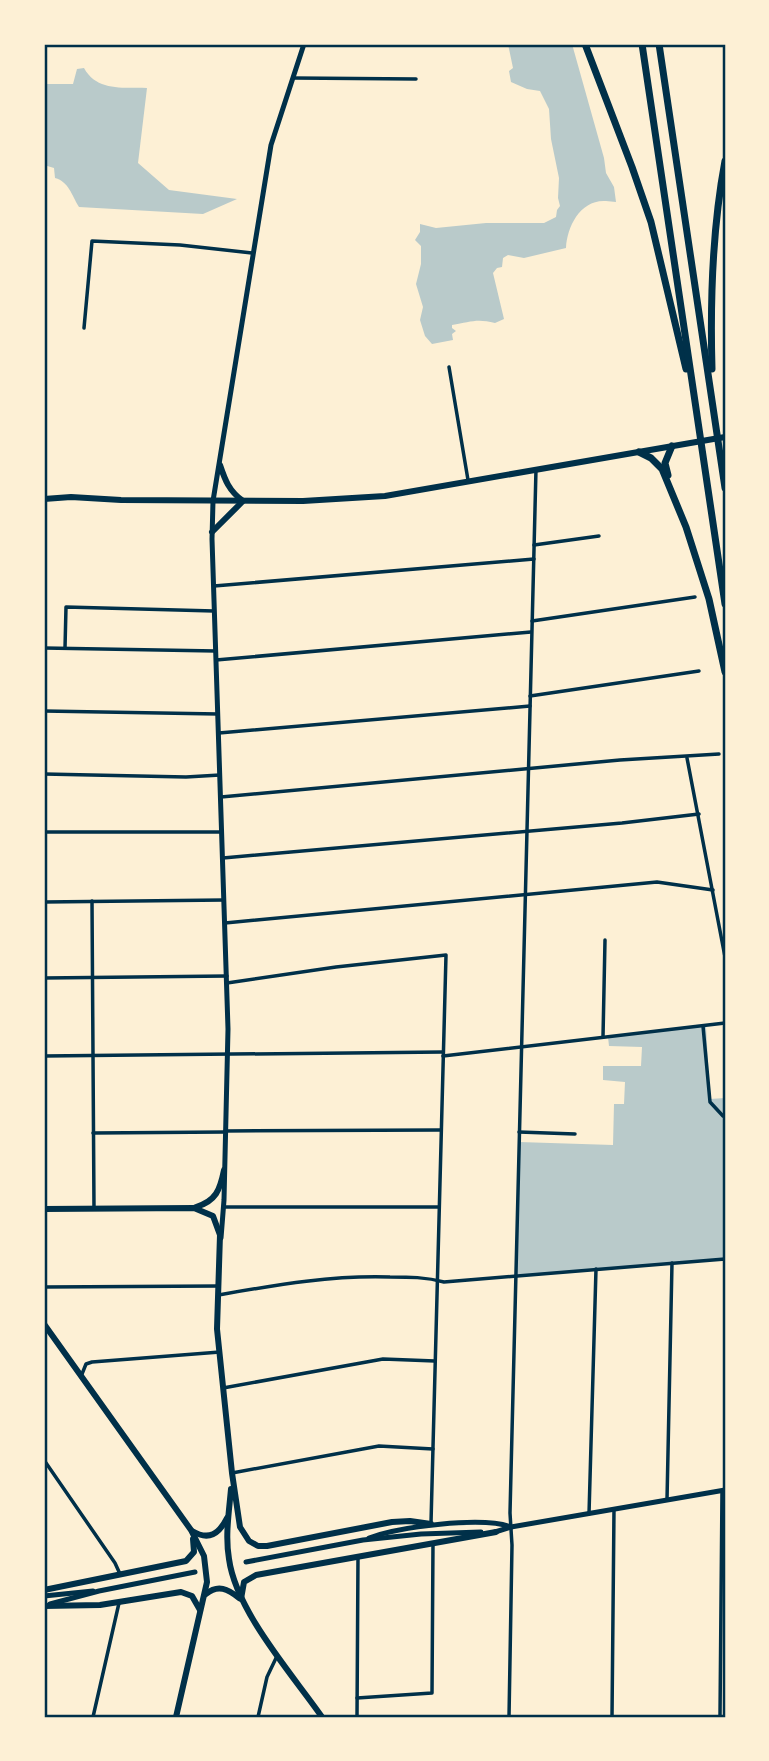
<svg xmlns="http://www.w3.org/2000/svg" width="769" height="1761" font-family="Helvetica,sans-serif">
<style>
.green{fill:#b9caca}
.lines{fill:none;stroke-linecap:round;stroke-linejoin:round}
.minor{stroke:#003049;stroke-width:3.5}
.secondary{stroke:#003049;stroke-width:5}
.primary{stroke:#003049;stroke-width:6}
.trunk{stroke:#003049;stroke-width:6}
.motorway{stroke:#003049;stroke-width:7}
.neatline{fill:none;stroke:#003049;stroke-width:2.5}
</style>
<rect width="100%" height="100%" fill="#fdf0d5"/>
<g class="green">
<path d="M508,44H572L604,158L606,173L614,187L616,202C613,202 609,201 606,201C581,199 567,226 566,248L524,258L508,255L503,258L502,267L497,268L493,273L504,319L495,323C477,318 470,322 452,325V328L456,331L452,334L453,340L432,344L425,336L420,320L423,307L416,284L421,264V246L415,240L420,232V224L436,228L486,223H544L556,217L557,210L560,206L558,198L559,178L551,139L549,109L540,91L527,89L511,82L509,71L513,68Z"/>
<path d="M84,68C97,92 124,87 147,88L138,163L169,190L237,199L203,214L79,207C71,194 69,182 55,178L54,168L44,165V84H73L77,69Z"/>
<path d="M706,1026L710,1099L725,1098V1260L517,1276L519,1142L613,1145L614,1104H624L625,1082L603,1080V1066H641L642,1047L609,1046L608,1037Z"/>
</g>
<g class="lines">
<g class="minor">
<path d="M293,78L416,79"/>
<path d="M84,328L92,241L180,245L252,253"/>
<path d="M449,367L468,480"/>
<path d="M534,545L599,536"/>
<path d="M214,586L534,559"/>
<path d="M532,621L695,597"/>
<path d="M44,648L216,651"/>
<path d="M65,648L66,607L214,611"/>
<path d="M216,660L531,632"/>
<path d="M530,696L699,671"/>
<path d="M44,711L218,714"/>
<path d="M219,733L530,706"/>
<path d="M687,758L725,957"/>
<path d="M44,774L186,777L220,775"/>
<path d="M221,797L620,760L719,754"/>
<path d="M44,832H222"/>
<path d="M223,858L622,823L699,814"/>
<path d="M92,901L94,1209"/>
<path d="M44,902L224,900"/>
<path d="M225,923L657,882L713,890"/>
<path d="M44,978L227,976"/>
<path d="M227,983L336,967L446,955L431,1523"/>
<path d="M703,1026L710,1102L723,1116"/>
<path d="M603,1037L605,940"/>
<path d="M44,1056L443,1052"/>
<path d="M443,1056L725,1023"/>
<path d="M225,1131L440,1130"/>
<path d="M519,1132L575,1134"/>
<path d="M93,1133L225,1132"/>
<path d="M224,1207H439"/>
<path d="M44,1287L219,1286"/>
<path d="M218,1295C276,1285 332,1275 390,1277C409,1277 426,1277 444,1282L725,1259"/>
<path d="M82,1374L86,1364L92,1362L220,1352"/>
<path d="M223,1388L383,1359L435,1361"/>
<path d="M44,1460L115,1563L120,1574"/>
<path d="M232,1473L379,1446L433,1449"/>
<path d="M667,1500L672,1263"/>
<path d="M589,1514L596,1269"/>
<path d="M357,1698L432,1693L433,1543"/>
<path d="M93,1717L119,1603"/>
<path d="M258,1717L267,1677L277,1656"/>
<path d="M357,1717L358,1557"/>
<path d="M509,1717L512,1545L510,1513L536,469"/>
<path d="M612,1717L614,1509"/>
<path d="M720,1717L722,1491"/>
</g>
<g class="secondary">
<path d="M221,1238L224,1200L228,1029L212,539L213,501L271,145L304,44"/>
<path d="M495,1532L511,1527L725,1490"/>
<path d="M369,1538C398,1527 482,1516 511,1527"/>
<path d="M246,1562L363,1540L421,1534L481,1532"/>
<path d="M44,1596L93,1591"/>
<path d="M50,1604L99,1591L195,1572"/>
</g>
<g class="primary">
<path d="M44,499L71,497L121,500L303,501L385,496L725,437"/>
<path d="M212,532L243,501C229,491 225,480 220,465"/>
</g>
<g class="trunk">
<path d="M196,1207C216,1201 220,1190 224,1170"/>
<path d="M44,1209L194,1208L213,1216L220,1235L217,1329L232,1473L240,1527L249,1541L258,1546H267L392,1522L410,1521L431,1524"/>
<path d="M44,1324L191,1530L204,1556L207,1582L176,1717"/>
<path d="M231,1489C229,1512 225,1536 229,1559C236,1611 292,1674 322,1717"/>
<path d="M192,1531C209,1541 219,1534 227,1518"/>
<path d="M44,1590L186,1561L194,1552L193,1539"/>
<path d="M206,1594C218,1584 228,1589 239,1598"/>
<path d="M241,1599L244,1582L256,1575L496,1532"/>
<path d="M44,1606L100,1605L181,1592L192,1596L200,1610"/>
</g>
<g class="motorway">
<path d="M585,44L632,167L651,222L686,369"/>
<path d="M642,44L725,604"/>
<path d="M659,44L725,488"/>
<path d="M712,369C710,299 712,230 725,161"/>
<path d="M639,452L651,458L662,469L686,527L709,599L725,672"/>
<path d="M668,475L665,463L672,446"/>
</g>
</g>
<rect width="769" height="1761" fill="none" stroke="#fdf0d5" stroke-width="91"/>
<rect x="46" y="46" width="678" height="1670" class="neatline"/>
</svg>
